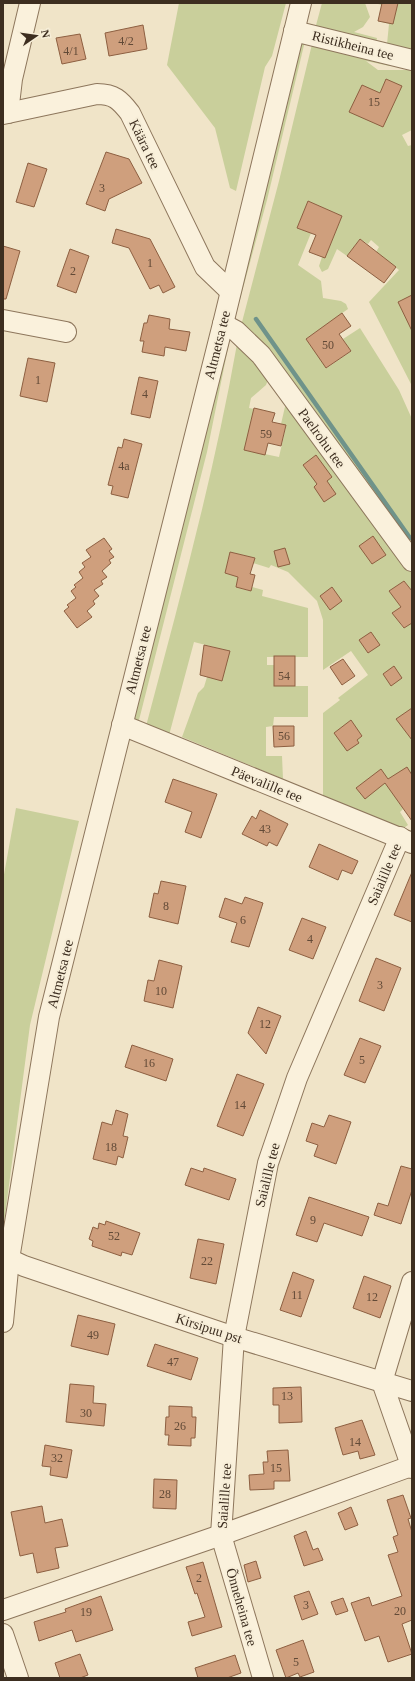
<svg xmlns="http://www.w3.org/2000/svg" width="415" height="1681" font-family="Georgia,serif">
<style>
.green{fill:#c9cf9b}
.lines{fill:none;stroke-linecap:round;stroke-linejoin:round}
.stream{stroke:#6f938a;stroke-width:4.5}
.building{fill:#cf9f7d;stroke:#8d5f41}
.minor-casing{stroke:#8d765c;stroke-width:22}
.minor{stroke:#faf1dc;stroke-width:20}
.labels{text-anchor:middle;stroke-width:4;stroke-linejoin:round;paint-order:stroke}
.number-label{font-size:12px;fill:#624a37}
.street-label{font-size:14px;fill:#3d2e20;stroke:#f7eed8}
</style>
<rect width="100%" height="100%" fill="#f0e4c8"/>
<g class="green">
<path d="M179,3H286L272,56L265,67L236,191L230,188L215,128L167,65Z"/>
<path d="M322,3H365L370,17L363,27L354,32L377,38L376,43L315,29Z"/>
<path d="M374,3H412V54L387,44L389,24L378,21L382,5Z"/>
<path d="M313,40L387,60L390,66L366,61L378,70H412V130L402,135L408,146L412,145V386L369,302L399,270L376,252L379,247L371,240L368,244L360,239L347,256L337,249L328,269L322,272L319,266L322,257L325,258L342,216L308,201L297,228L311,233L298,265L321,281L323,298L341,301L346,304L348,309L306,339L327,368L351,351L343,339L360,328L399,390L412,419V540L407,541L244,330L242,322L279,181Z"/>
<path d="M305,41L267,200L236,314L299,46Z"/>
<path d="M229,343L207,452L138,724L132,718L194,483L223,359Z"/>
<path d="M237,344L270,374L266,385L251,398L249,408L254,409L245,450L279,457L286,426L281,424L287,398L412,572V591L404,581L390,591L401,607L393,613L403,628L412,622V790L397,800L403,809L400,812L408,825L401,830L323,797V713L340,700L338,698L368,675L351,651L323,670V620L317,601L288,572L271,565L269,568L253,563L255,558L230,552L225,573L238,577L236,587L250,591L252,587L263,590L262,596L308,608V657H267V665H274V686H308V717H274L273,726L266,727V756H282L283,779L182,737L198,693L204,687L207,677L229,651L194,642L168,739L145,730C179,602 214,474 237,344Z"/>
<path d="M16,808L79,821L30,1025L3,1231V880Z"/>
</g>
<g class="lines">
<path class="stream" d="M256,319L410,538"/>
</g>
<g class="building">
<path d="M382,3H398L393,24L378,21Z"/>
<path d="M143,25L147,49L109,56L105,33Z"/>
<path d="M80,34L86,59L62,64L56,38Z"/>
<path d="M386,79L402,86L383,127L349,112L362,85L380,93Z"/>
<path d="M106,152L129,159L142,183L109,199L105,211L86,204Z"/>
<path d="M28,163L47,169L34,207L16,202Z"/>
<path d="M308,201L342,216L325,258L309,252L316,235L297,228Z"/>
<path d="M116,229L150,239L175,287L163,293L159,285L150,289L129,248L112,243Z"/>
<path d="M360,239L396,267L384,283L347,256Z"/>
<path d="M3,246L20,251L6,299H3Z"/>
<path d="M70,249L89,256L76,293L57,286Z"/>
<path d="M412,295V331L398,302Z"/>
<path d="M342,313L351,326L339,334L351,351L326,368L306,339Z"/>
<path d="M149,315L170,319L169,329L190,332L186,351L165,347L164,356L142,352L144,341H140L144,323H147Z"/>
<path d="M28,358L55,363L47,402L20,396Z"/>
<path d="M139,377L158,381L150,418L131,414Z"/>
<path d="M254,408L275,413L272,422L286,425L281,446L268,443L265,455L244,450Z"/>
<path d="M124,439L142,444L128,498L111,494L113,486L108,485L118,447L122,448Z"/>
<path d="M316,455L332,477L327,481L336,494L324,502L314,487L317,484L303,465Z"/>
<path d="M373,536L386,555L372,564L359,546Z"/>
<path d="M104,538L112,549L109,551L114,557L109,560L111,563L102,571L107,577L101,581L103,584L94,590L99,596L93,601L95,604L87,611L92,617L77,628L64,611L69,607L67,605L76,598L71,591L76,587L74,585L83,578L79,572L85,567L82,563L91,557L86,550Z"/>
<path d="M285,548L290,564L278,567L274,551Z"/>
<path d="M230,552L255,558L250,574L255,575L251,591L236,587L238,577L225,573Z"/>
<path d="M404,581L412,591V623L404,628L392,613L401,607L389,591Z"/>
<path d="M332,587L342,601L330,610L320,596Z"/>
<path d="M371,632L380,645L368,653L359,640Z"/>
<path d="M204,645L230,651L222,681L200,675Z"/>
<rect x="274" y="656" width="21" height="30"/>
<path d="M343,659L355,676L342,685L330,667Z"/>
<path d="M394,666L402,678L391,686L383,674Z"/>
<path d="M412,708V740L396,719Z"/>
<path d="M351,720L362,736L357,740L359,743L347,751L334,733Z"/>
<path d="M273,726H294V746L274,747Z"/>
<path d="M407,767L412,775V821L385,783L365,799L356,788L381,769L388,779Z"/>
<path d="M173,779L217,794L201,838L185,832L192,812L165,802Z"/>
<path d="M260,810L288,824L277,846L269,842L267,846L242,834L252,816L256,819Z"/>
<path d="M319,844L358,861L352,874L342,870L338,880L309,867Z"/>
<path d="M412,872V922L394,915Z"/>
<path d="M161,881L186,886L178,924L149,917L154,893L158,894Z"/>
<path d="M245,897L263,903L249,947L231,942L237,923L219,917L225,898L242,904Z"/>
<path d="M302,918L326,927L313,959L289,950Z"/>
<path d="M376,958L401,968L384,1011L359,1001Z"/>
<path d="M159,960L182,966L173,1008L144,1001L148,980L154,981Z"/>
<path d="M258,1007L281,1016L266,1054L248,1033Z"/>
<path d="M360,1038L381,1046L365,1083L344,1075Z"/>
<path d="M132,1045L173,1059L166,1081L125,1067Z"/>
<path d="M237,1074L264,1084L243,1136L217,1126Z"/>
<path d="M116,1110L128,1114L123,1136L128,1137L123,1158L118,1156L116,1165L93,1159L102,1122L112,1125Z"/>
<path d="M329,1115L351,1122L336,1164L314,1156L318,1145L306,1141L312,1123L324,1127Z"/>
<path d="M401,1166L412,1169V1190L401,1224L374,1215L378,1203L388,1206Z"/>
<path d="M191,1168L203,1172L204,1168L236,1179L229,1200L185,1185Z"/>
<path d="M309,1197L369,1217L362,1236L324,1223L317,1242L296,1235Z"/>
<path d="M106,1221L140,1233L132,1255L122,1252L121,1256L92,1246L93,1241L89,1239L93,1227L98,1229L99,1223L105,1225Z"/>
<path d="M198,1239L224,1244L216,1284L190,1278Z"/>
<path d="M293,1272L314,1280L301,1317L280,1310Z"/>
<path d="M364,1276L391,1286L380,1318L353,1308Z"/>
<path d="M78,1315L115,1324L108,1355L71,1346Z"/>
<path d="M155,1344L198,1358L191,1380L147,1366Z"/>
<path d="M70,1384L94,1386L93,1403L106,1404L104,1426L66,1422Z"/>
<path d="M301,1387L302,1422L279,1423V1405H273V1388Z"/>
<path d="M169,1406L192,1407V1417H196L195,1438H191V1446L168,1445L169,1435H165L166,1417H169Z"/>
<path d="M362,1420L375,1455L360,1459L358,1451L343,1455L335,1428Z"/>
<path d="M45,1445L72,1450L67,1478L50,1475L51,1467L42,1466Z"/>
<path d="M288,1450L290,1481H274V1489L250,1490L249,1475L264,1474L263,1462H268L267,1451Z"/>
<path d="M154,1479L177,1480L176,1509L153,1508Z"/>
<path d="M403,1495L411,1518L408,1519L412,1532V1620L402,1624L412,1654L388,1662L379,1636L365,1641L351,1603L369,1597L372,1606L402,1596L388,1555L398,1552L393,1537L398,1535L387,1500Z"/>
<path d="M42,1506L45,1523L62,1519L68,1546L55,1548L59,1568L37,1573L33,1553L20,1556L11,1512Z"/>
<path d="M351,1507L358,1525L345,1530L338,1513Z"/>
<path d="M306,1531L313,1550L318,1548L323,1560L304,1566L294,1536Z"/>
<path d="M256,1561L261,1578L248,1582L244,1565Z"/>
<path d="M203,1562L222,1627L192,1636L188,1622L205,1617L197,1593L195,1594L186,1567Z"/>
<path d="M309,1591L318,1614L302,1620L294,1596Z"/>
<path d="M101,1596L113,1630L76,1642L72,1630L39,1641L34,1622L66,1612L65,1609Z"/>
<path d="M343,1598L348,1611L336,1615L331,1602Z"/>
<path d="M303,1640L314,1672L300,1677L298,1673L286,1678L276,1650Z"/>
<path d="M80,1654L88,1675L80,1678H60L55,1663Z"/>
<path d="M235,1655L241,1673L227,1678H198L195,1668Z"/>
</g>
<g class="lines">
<g class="minor-casing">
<g id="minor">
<path d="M294,31L412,60"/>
<path d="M8,113L12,79L30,3"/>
<path d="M3,114L97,94C114,94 120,100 130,113L205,267L230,291"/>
<path d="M3,320L66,332"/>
<path d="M223,324L236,331L261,355L412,561"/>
<path d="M122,725L412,843"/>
<path d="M9,1259L24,1266L234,1337L412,1391"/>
<path d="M412,1282L382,1382L412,1468"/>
<path d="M3,1322L9,1259L49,1017L223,324L301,3"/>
<path d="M3,1610L221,1535L411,1466"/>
<path d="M3,1634L18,1678"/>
<path d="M263,1678L221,1535L234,1337L268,1163L297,1078L400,837"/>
</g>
</g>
<use href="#minor" class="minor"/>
</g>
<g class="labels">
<g class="number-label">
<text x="126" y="45">4/2</text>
<text x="71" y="55">4/1</text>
<text x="374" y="106">15</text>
<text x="102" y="192">3</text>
<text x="150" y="267">1</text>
<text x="73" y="275">2</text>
<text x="328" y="349">50</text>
<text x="38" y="384">1</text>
<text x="145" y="398">4</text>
<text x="266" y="438">59</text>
<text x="124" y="470">4a</text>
<text x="284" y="680">54</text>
<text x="284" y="740">56</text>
<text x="265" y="833">43</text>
<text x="166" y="910">8</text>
<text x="243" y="924">6</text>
<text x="310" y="943">4</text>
<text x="380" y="989">3</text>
<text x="161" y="995">10</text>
<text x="265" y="1028">12</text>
<text x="362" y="1064">5</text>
<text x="149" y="1067">16</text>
<text x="240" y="1109">14</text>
<text x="111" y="1151">18</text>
<text x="313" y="1224">9</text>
<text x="114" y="1240">52</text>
<text x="207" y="1265">22</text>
<text x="297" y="1299">11</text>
<text x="372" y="1301">12</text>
<text x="93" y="1339">49</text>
<text x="173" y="1366">47</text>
<text x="287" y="1400">13</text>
<text x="86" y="1417">30</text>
<text x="180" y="1430">26</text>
<text x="355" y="1446">14</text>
<text x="57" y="1462">32</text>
<text x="276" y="1472">15</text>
<text x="165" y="1498">28</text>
<text x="199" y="1582">2</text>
<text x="306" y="1609">3</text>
<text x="400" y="1615">20</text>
<text x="86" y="1616">19</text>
<text x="296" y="1666">5</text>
</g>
<g class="street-label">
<text transform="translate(353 45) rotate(14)" y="5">Ristikheina tee</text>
<text transform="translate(145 144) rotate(64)" y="5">Käära tee</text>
<text transform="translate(217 345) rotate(-76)" y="5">Altmetsa tee</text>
<text transform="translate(322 438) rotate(54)" y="5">Paelrohu tee</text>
<text transform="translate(138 660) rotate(-76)" y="5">Altmetsa tee</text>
<text transform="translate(267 784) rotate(22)" y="5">Päevalille tee</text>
<text transform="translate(384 874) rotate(-67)" y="5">Saialille tee</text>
<text transform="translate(60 974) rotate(-76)" y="5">Altmetsa tee</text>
<text transform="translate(267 1175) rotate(-76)" y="5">Saialille tee</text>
<text transform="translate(209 1328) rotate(18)" y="5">Kirsipuu pst</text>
<text transform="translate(224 1496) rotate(-86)" y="5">Saialille tee</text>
<text transform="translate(242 1607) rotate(74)" y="5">Õnneheina tee</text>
</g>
</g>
<rect width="415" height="1681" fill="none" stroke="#3d2e20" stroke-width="8"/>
<g transform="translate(36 36) rotate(77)" stroke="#f7eed8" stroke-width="3" paint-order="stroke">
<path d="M0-3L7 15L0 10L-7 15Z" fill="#3d2e20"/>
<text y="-6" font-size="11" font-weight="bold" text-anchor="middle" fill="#3d2e20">N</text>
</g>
</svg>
